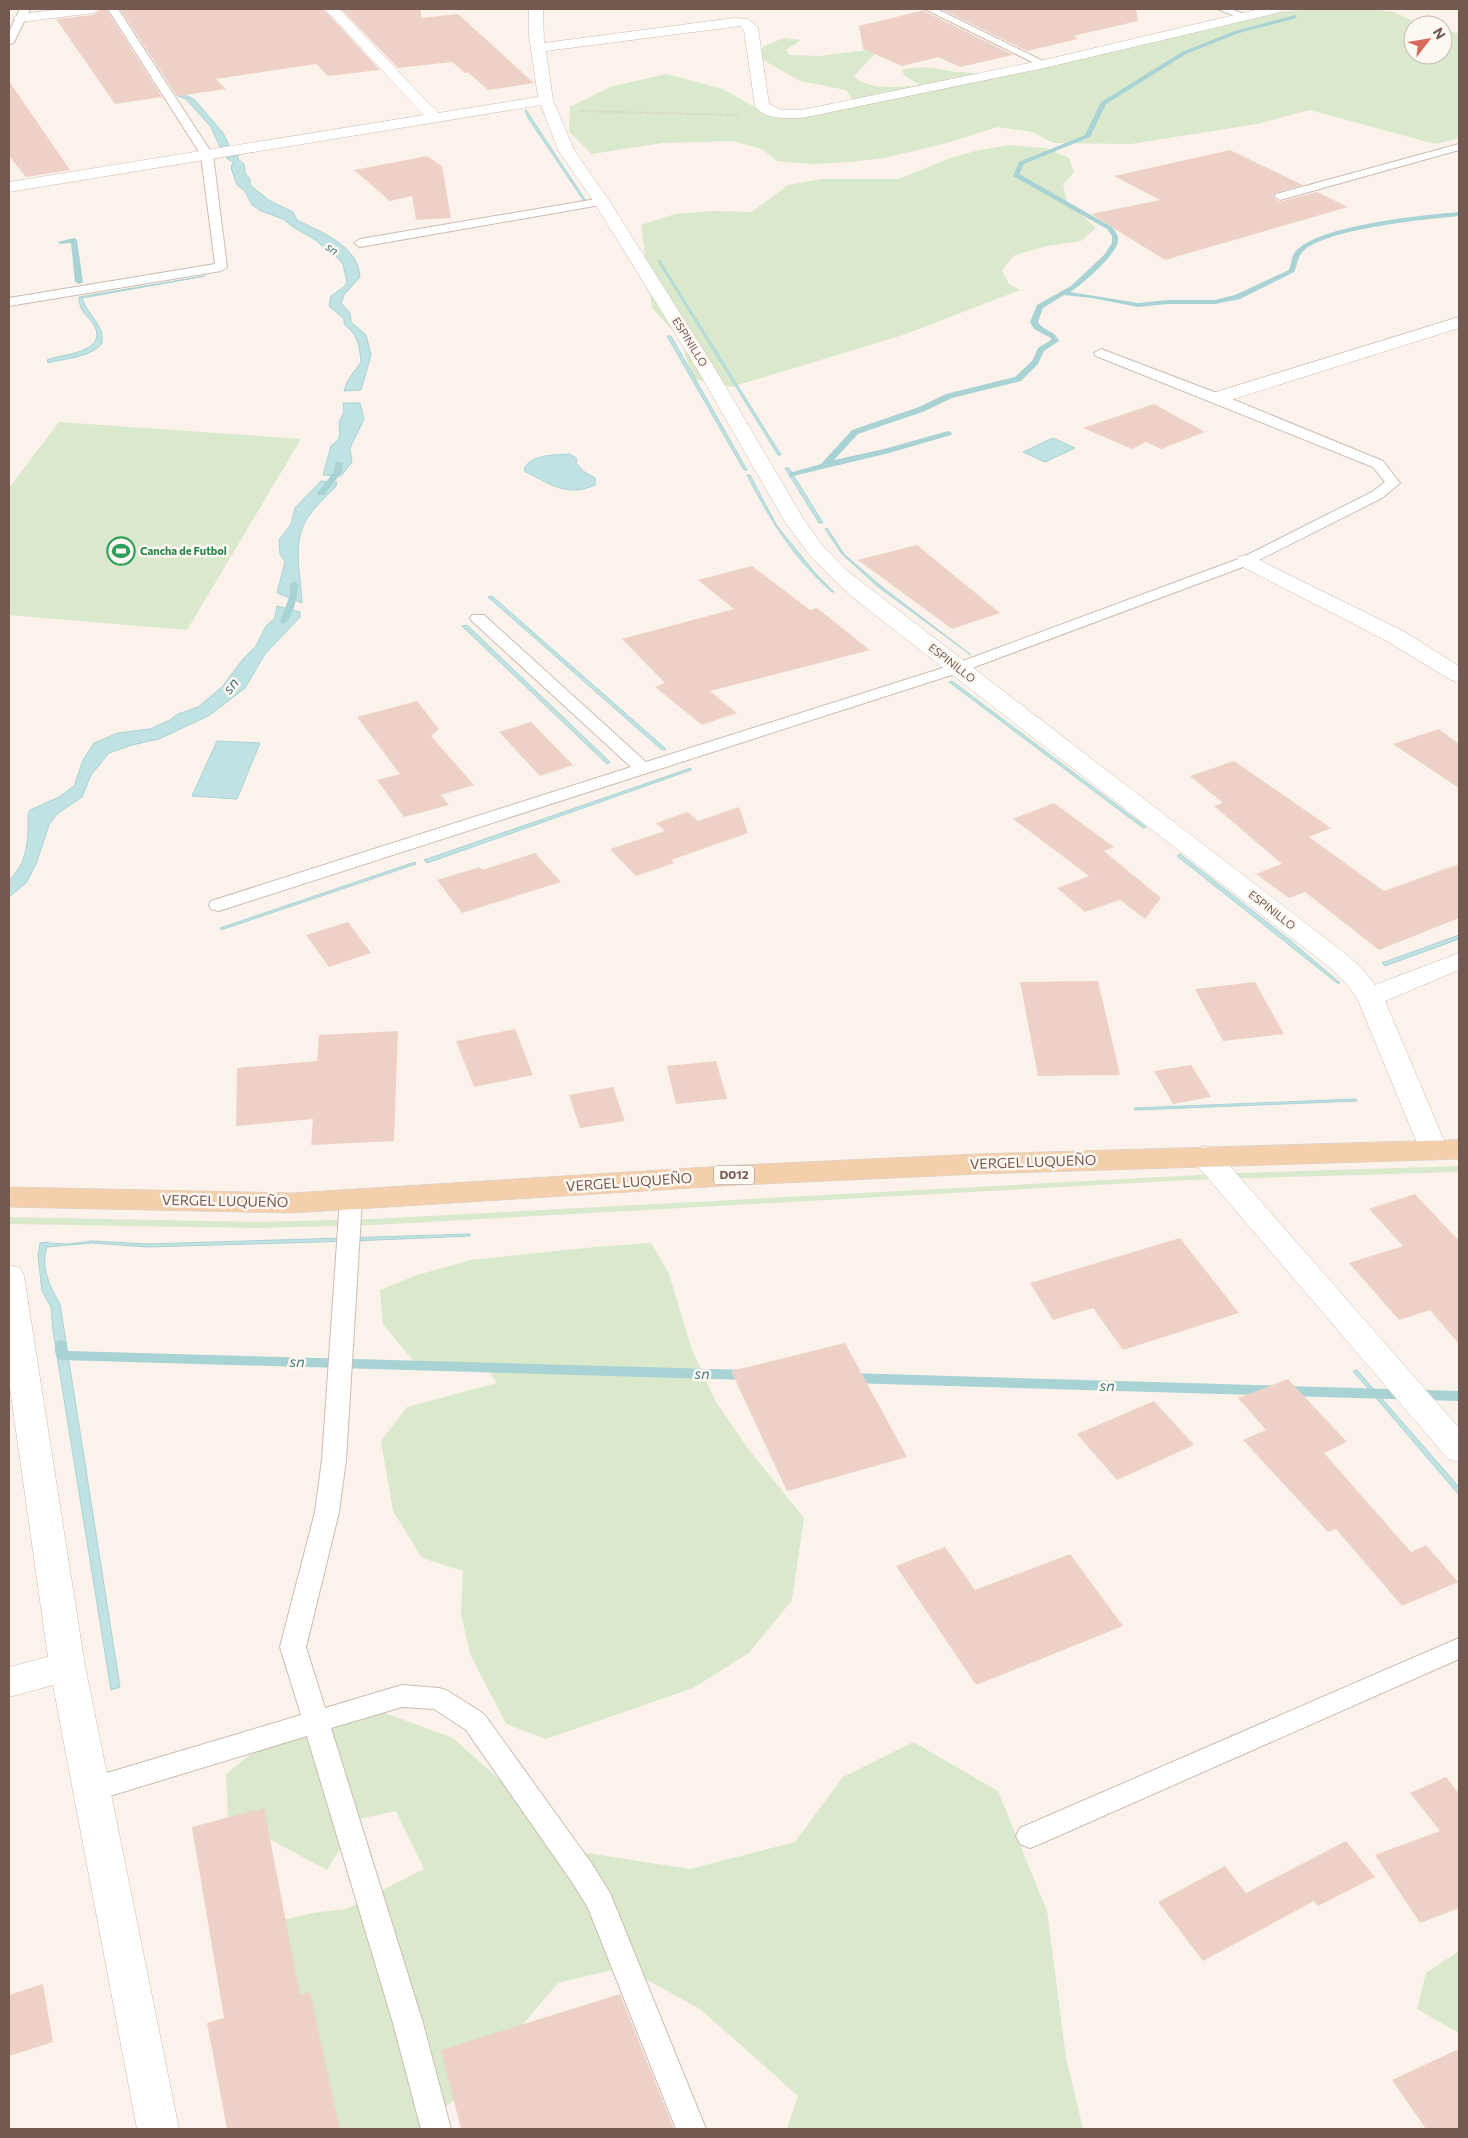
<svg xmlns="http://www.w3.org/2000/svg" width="1468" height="2138" font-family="Commissioner,sans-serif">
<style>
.green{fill:#dae8cb}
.water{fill:#c1e2e3;stroke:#a8d2d4}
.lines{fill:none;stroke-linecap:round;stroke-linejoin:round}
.stream{fill:#a8d2d4;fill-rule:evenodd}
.building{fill:#eed1c6}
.service-casing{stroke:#cdbbb2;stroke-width:2}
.minor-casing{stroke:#cdbbb2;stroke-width:1}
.primary-casing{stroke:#d8d1ce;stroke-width:1}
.path{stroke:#d3b4a8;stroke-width:2;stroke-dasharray:0.5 2;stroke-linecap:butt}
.service{fill:#fff;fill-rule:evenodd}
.minor{fill:#fff;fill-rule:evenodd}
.primary{fill:#f3cfab;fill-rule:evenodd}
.labels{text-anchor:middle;stroke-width:5;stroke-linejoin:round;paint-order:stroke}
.far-street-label{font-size:11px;fill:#745950;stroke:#fef8f2}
.far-leisure-label{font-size:11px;font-weight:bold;fill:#27864d;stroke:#fef8f2;text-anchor:start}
.far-water-label{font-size:12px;font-style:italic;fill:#487b7e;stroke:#fef8f2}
.shield{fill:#fef8f2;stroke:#9d8981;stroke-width:1}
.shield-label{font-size:12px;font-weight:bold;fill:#745950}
.street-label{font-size:14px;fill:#745950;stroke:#fef8f2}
.water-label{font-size:15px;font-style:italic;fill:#487b7e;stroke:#fef8f2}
</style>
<rect width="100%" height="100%" fill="#fbf3eb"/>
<g class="green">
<path d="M1317,9H1369L1394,12L1422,25H1413V55H1443V31L1459,33V138L1435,144L1310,110L1257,124L1131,144L1054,143L1032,132L997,127L947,143L884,158L850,162L814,164L777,161L762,149L733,141L662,143L592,154L569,132L570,107L610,87L666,74L723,89L758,109L795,113L854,101L846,90L800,81L758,57L764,46L784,38L801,40L786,50L789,55L820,56L866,50L875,54L854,76C867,91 901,87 919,85L904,75L902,70C924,64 936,69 957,72C968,73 979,73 990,74L1239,15Z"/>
<path d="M1010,145L1046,148L1069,158L1074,172L1063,185L1067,201L1096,228L1081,241L1047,246L1015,255L1002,270L1009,284L1020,290L903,335L731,387L693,379L681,340L652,308L641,225L675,214L714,211L752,212L788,185L822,179H899L950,158L979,150Z"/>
<path d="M59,422L301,439L187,630L9,615V488Z"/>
<path d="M1459,1166V1172L1189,1180L373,1225L258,1228L9,1224V1217L258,1222L373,1219L1237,1173Z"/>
<path d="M651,1243L669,1274L692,1350L716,1402L749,1450L804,1518L792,1600L749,1653L693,1688L546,1739L506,1724L470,1654L461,1613L463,1571L422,1558L393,1511L381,1441L407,1407L497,1383L484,1364H416L383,1324L380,1290L417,1275L471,1260L595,1247Z"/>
<path d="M369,1707L453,1738L580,1852L690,1869L795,1842L843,1777L913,1742L998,1791L1047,1911L1066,2057L1083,2129H787L798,2096L700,2009L624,1967L558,1983L472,2084L421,2129H277L273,2124L256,1926L313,1913L346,1909L424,1869L396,1811L359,1819L327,1870L228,1817L226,1774L261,1746Z"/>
<path d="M1459,1951V2033L1417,2009L1426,1973Z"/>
</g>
<g class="water">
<path d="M123,9H129L183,94L195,100L223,133L229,145L220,147L211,127L186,99L178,96Z"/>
<path d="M525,110H526L586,201H584L528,118Z"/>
<path d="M238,155V159L244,164L245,173L250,179V185L270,201L293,212L297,220C322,233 358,245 360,277L344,295L341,303L350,313L351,322L366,335L371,355L361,390L344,391L348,380L361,362C359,344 359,337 344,324V319L329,306L331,296L344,287L347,282L343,265L340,260L314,239L293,227L283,219L261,211L252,205L245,191L237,185L231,168L233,162L226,158Z"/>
<path d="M658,261H660L781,455H778Z"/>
<path d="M205,276L82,298C87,315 104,323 102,343C91,358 65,358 48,363L47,360C61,354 107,353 95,327C89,314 80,316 79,297Z"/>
<path d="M667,336H671L747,470H744Z"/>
<path d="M343,403H360L364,419L350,448L352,462L341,476L323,475L331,446L338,440L340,433L339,422L344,412Z"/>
<path d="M1053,438L1075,448L1045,462L1023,452Z"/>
<path d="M570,454L577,459L576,463L583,471L595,478V485C567,498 548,483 524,471C527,454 556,455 570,454Z"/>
<path d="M785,468H789L823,523H819Z"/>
<path d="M747,475H750L777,526L816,574L834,592H832C794,559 770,520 747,475Z"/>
<path d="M321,481L337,482L336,486C324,499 308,512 302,529C294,551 301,580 302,603L277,593L285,562L280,554L279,540L291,524L295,508Z"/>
<path d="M827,528L844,554L881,586L971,655L877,586L842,554L825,529Z"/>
<path d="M492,596L666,749L662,750L488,597Z"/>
<path d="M277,606L300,612V617L265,654L245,688L210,715L159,739L132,745L109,753L91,775L82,797L57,814L49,825L36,864L26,883L9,897V880C27,864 29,839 28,815L30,810L59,797L74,786L83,760L94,743L118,733L150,729L170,720L178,714L198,707L222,687L243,659L256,646L266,626L275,618Z"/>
<path d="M467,625L610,762L607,764L462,626Z"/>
<path d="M952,681L1146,827L1143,828L949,682Z"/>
<path d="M217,741L260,743L237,799L192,796Z"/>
<path d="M691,768V770L427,863L424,860Z"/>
<path d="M1180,854L1291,941L1340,983H1337L1177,856Z"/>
<path d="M415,862L416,864L221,930L220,928Z"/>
<path d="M1459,935V939L1385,966L1382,963Z"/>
<path d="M1356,1099L1357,1101L1135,1110L1134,1108Z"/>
<path d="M470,1234V1236L352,1241L148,1247L92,1243L47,1247C40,1266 50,1287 60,1304L120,1687L111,1690L53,1331L51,1307L42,1291L38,1256L40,1243L49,1242V1243L68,1244L92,1241L149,1244Z"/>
<path d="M1357,1370L1459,1487V1495L1353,1371Z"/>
</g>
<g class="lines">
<g class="stream">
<path d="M1295,15L1297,18L1239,33L1186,54L1106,104L1090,137L1024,164L1019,174L1112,227C1115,231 1119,235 1118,241C1117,254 1082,285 1070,292L1138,303L1168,300H1215L1235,295L1289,270C1291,264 1292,256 1295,252C1318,225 1424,215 1459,212V216C1428,219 1318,229 1301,254C1297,259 1297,267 1294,272L1240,299L1215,304H1168L1138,307L1092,298L1064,295L1043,308L1038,322C1043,331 1056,331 1059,341L1044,351L1038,364L1021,381L952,398L925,411L858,434L834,460L884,449L948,431L952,433L951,435L889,453L789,477V473L821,464L852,430L919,407L946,394L1015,377L1032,361L1038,348L1051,340V338L1034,329L1030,322L1037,305L1071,286L1104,255L1112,243V236L1107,229L1013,176L1019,162L1085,135L1101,102L1182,52L1235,31Z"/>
<path d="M74,238L77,240L83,282L79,284L75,282L71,243L61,244L58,242Z"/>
<path d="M336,461L343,463L342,472L324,495H318L317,493L334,472Z"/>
<path d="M294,581L298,584C298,594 293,619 284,624L281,623L280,621L290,595V584Z"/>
<path d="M61,1340L66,1342L68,1351L748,1370L753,1372L754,1375L753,1378L748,1380L62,1360L57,1358C55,1353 54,1347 56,1342Z"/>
<path d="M849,1373L1459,1391V1401L849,1383L844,1381L843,1378L844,1375Z"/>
</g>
</g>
<g class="building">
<path d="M102,9H106L162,97L115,104L56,19L93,15Z"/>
<path d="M120,9H323L380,70L328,76L316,64L216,79L226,89L177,96Z"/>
<path d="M341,9H421V18L458,14L534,83L488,90L469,73H465L452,62L398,68Z"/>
<path d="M941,9H1136L1138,21L1073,36L1078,39L1027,51Z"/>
<path d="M924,10V11L1013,55L960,67L938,57L902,66L863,49L859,26Z"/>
<path d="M9,81L70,170L26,177L9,156Z"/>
<path d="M1230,150L1303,185L1275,193L1272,196L1279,202L1317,192L1348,207L1165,260L1091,214L1160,200L1114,176Z"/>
<path d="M427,156L442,166L451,218L416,220L412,196L390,201L354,170Z"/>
<path d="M1154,404L1205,432L1161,449L1146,442L1132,449L1083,428Z"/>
<path d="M917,545L1000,613L952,629L858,560Z"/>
<path d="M752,566L810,610L817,608L870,650L710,691L737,713L702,725L655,687L665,683L622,639L734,609L698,580Z"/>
<path d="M417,701L439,729L431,736L474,785L441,795L449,805L404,817L377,780L400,774L357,717Z"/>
<path d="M531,722L573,765L540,776L499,732Z"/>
<path d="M1439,729L1459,744V788L1393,744Z"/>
<path d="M1234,761L1331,828L1309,837L1384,891L1459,864V918L1379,950L1305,892L1289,898L1256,874L1282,864L1214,806L1223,803L1190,776Z"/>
<path d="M1054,803L1114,847L1104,851L1161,898L1145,919L1120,900L1085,912L1057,888L1089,876L1013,819Z"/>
<path d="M739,807L748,833L671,860L674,863L636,876L610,849L665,831L656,823L688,812L698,821Z"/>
<path d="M535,853L561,882L462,913L437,880L480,867L482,870Z"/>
<path d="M348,922L371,953L329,967L306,935Z"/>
<path d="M1098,981L1120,1075L1038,1076L1020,982Z"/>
<path d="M1255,982L1284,1034L1223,1041L1195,989Z"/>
<path d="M515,1029L533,1075L474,1087L456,1041Z"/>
<path d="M398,1031L394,1141L311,1145L313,1119L236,1126L237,1068L317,1061L319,1035Z"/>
<path d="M716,1061L727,1099L676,1104L667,1066Z"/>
<path d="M1191,1065L1211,1097L1173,1104L1154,1071Z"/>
<path d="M613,1087L625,1121L580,1128L569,1095Z"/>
<path d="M1415,1194L1459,1241V1344L1430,1310L1399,1320L1349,1263L1403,1246L1369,1209Z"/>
<path d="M1180,1238L1239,1313L1123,1350L1093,1308L1053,1320L1030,1283Z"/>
<path d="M845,1343L907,1457L787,1491L731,1371Z"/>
<path d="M1288,1379L1347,1442L1324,1453L1411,1552L1426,1545L1458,1582L1402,1606L1336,1529L1328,1532L1243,1440L1266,1430L1238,1398Z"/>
<path d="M1154,1401L1194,1445L1117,1480L1077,1434Z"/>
<path d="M945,1547L975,1590L1070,1554L1123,1626L976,1685L896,1566Z"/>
<path d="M1446,1777L1459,1794V1908L1420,1923L1375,1855L1440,1831L1410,1793Z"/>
<path d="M264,1808L300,1995L310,1992L340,2129H227L207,2023L224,2018L192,1827Z"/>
<path d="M1346,1841L1375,1877L1318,1906L1314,1901L1203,1961L1158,1902L1225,1866L1246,1893Z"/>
<path d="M43,1984L53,2042L9,2056V1995Z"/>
<path d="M620,1994L674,2129H461L441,2050Z"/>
<path d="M1459,2049V2129H1426L1392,2080Z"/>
</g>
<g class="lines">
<g class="service-casing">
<g id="service">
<path d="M20,9H30L14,42L9,45V32Z"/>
<path d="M108,9H118L213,155L227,267L221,271L9,306V298L215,264L201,155Z"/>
<path d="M925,9H937L1049,64L1048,66H1040Z"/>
<path d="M1217,9H1231L1248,16L1243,19Z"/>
<path d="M1459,144V150L1280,200L1274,196L1276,194Z"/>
<path d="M602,198L606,200L608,202L606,204L360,247L354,243L360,239Z"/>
<path d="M1101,349L1222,395L1383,461L1400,483L1382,498L1251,564L964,671L225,909L218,911L211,909L209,905L211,901L631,767L472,621L470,618L472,615H484L646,762L952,665L1241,558L1372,492L1385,482L1373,467L1096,356L1094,353Z"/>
<path d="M351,1192L359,1194L362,1199L346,1460L339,1512L306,1647L325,1708L402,1685L439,1688L448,1691L484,1714L592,1864L610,1893L706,2129H676L588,1908L572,1882L466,1730L434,1709L402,1707L331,1728L423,2023L451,2129H421L393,2023L307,1736L90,1802L80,1798L77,1790L80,1782L90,1778L301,1715L280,1647L315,1512L322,1460L340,1199L343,1194Z"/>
<path d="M1459,1638V1659L1040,1844L1030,1848L1020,1844L1016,1836L1020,1828Z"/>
</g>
</g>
<g class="minor-casing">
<g id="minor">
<path d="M62,9H100L93,13L20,22L13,18L20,14Z"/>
<path d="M325,9H339L438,113L538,97L529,35V9H543L544,43L734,18L748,19L758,28L769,104L781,110H802L1044,60L1260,9H1283L1281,12L1044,68L802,118C786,118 765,120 755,106L744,30L740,26L546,51L553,100L574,150L610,202L714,367L804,520L822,545L846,570L1347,955L1365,972L1375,985L1459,953V970L1385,1001L1448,1150L1444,1157L1434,1160L1424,1157L1420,1150L1357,998L1347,984L1329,967L856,600L832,578L808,553L785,522L696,367L594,202L558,150L541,105L9,192V182L424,115Z"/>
<path d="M1459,317V328L1224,402L1217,404L1210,402L1208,398L1210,394Z"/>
<path d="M1246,555L1253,557L1403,631L1459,666V682L1451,680L1387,641L1239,565L1236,561L1239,557Z"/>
<path d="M1205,1146L1215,1149L1459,1428V1462L1448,1459L1195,1163L1191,1156L1195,1149Z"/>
<path d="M9,1265L20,1268L24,1276L85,1666L179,2129H137L53,1685L9,1697V1667L48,1657L9,1381Z"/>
</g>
</g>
<g class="primary-casing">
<path id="primary" d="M1459,1140V1159L978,1174L740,1185L292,1213L9,1207V1187L292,1193L740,1165L978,1154Z"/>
</g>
<path class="path" d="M580,111L738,115"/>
<use href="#service" class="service"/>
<use href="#minor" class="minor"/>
<use href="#primary" class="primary"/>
</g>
<defs>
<g id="stadium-ring" transform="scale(1.4375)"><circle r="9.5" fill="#fef8f2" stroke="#2e9e5b" stroke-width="1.5"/><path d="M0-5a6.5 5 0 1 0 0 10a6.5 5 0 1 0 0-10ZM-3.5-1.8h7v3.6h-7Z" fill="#2e9e5b"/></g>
</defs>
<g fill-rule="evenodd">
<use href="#stadium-ring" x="121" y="551"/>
</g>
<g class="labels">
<g class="far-street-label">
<text transform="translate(690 342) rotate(58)" y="4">ESPINILLO</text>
<text transform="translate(952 663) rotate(38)" y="4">ESPINILLO</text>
<text transform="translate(1272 910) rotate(38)" y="4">ESPINILLO</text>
</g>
<g class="far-leisure-label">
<text x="140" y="555">Cancha de Futbol</text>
</g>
<g class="far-water-label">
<text transform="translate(332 249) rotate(35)" y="4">sn</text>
</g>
<rect class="shield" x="714" y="1165.5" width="40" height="19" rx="4"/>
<g class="shield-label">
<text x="734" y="1179">D012</text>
</g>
<g class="street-label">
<text transform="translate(1033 1162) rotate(-2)" y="5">VERGEL LUQUEÑO</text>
<text transform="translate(629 1182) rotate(-4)" y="5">VERGEL LUQUEÑO</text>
<text transform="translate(225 1201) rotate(1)" y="5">VERGEL LUQUEÑO</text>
</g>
<g class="water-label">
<text transform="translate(231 686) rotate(-51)" y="5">sn</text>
<text transform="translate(297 1362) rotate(2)" y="5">sn</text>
<text transform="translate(702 1374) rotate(2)" y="5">sn</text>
<text transform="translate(1107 1386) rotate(2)" y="5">sn</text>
</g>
</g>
<rect width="1468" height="2138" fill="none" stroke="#745950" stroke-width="20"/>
<g transform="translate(1428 40) rotate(59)"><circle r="24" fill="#fef8f2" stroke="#c7b8b1"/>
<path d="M0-4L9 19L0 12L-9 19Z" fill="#d86a5d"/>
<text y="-8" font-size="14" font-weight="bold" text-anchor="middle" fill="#745950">N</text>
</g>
</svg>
